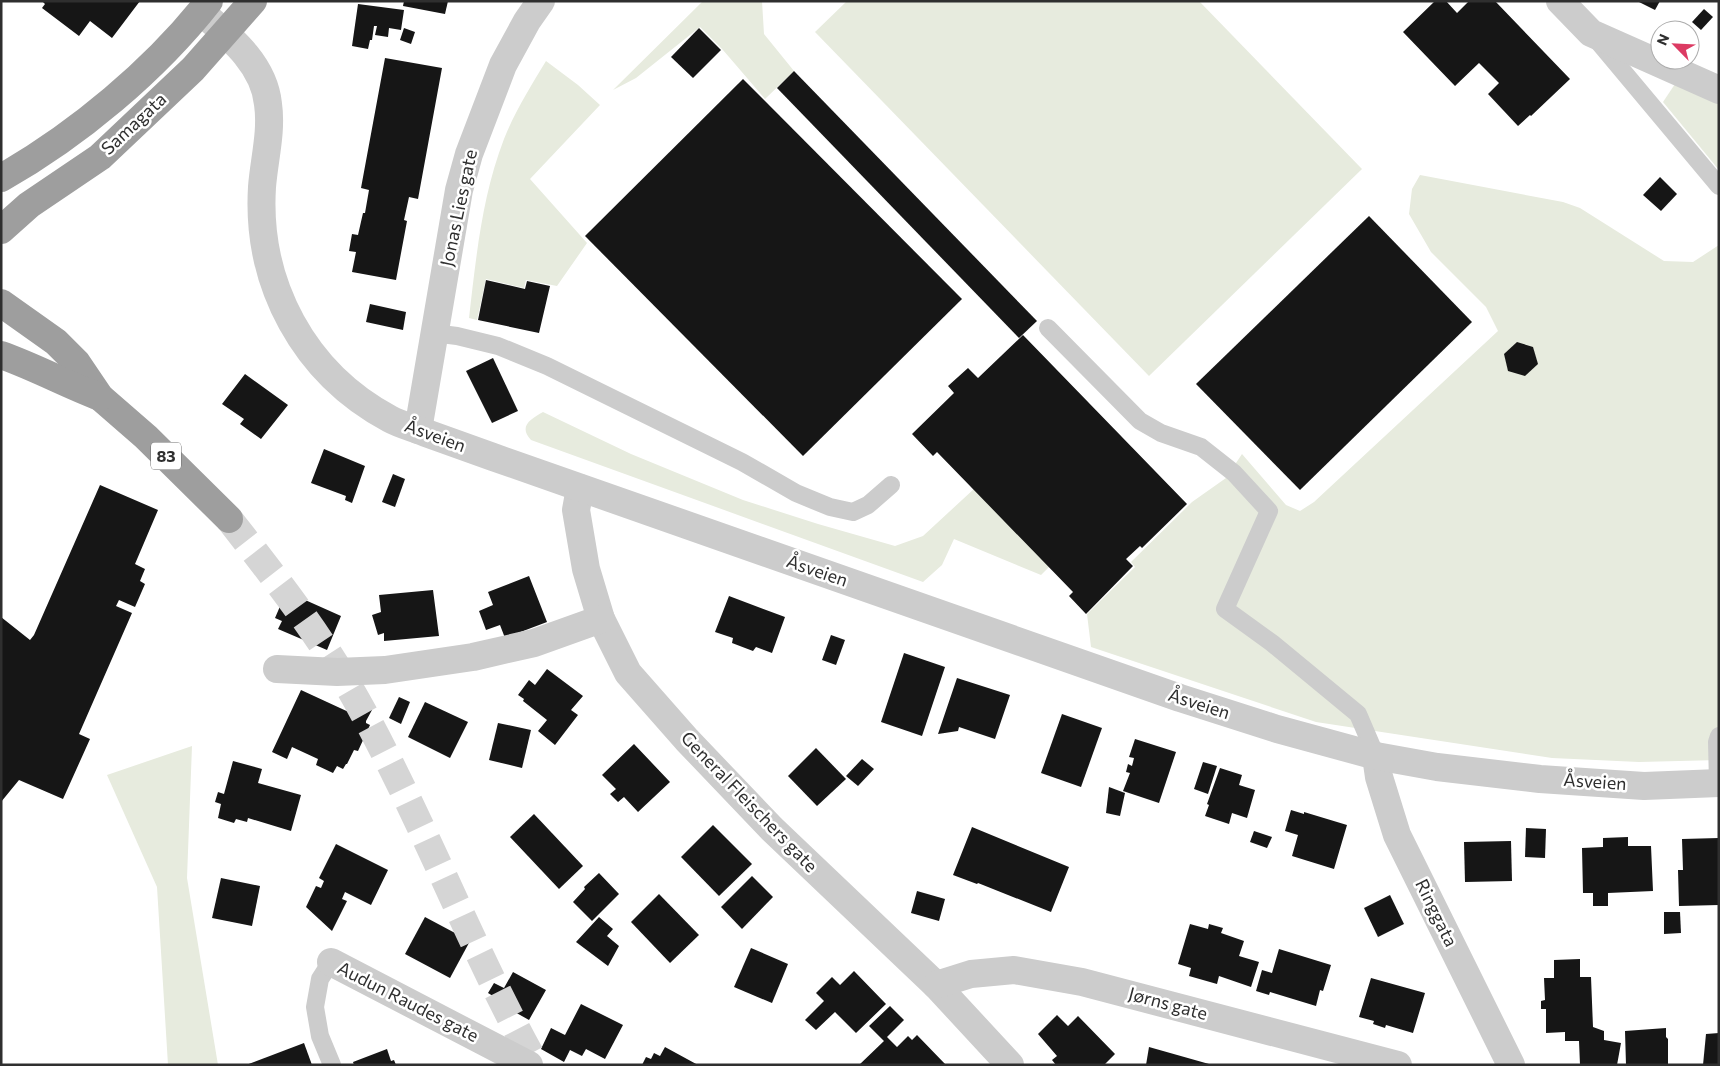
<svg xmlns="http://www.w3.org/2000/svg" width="1720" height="1066" font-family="Commissioner,sans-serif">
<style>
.green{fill:#e7ebde}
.building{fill:#161616}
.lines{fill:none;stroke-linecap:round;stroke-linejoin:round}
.trunk-tunnel{stroke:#d5d5d5;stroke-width:28;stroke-dasharray:28 14;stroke-linecap:butt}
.service{stroke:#ccc;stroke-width:18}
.minor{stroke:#ccc;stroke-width:28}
.tertiary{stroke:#ccc;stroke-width:28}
.trunk{stroke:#9e9e9e;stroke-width:28}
.labels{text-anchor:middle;stroke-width:5;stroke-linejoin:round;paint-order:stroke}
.shield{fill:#fff;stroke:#6d6d6d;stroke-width:1}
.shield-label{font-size:16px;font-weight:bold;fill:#2f2f2f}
.street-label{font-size:18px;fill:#2f2f2f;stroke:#fff}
</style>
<rect width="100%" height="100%" fill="#fff"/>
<g class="green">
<path d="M703,1H762L764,34L794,71L765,99L723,50L700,27L636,78L613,90Z"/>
<path d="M847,1H1199L1362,169L1149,376L815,32Z"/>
<path d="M546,61L578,85L600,105L530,179L587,243L557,286L526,280L524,288L486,279L477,320L469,318C476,258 482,196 504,139C515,111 531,86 546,61Z"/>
<path d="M1675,84L1719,102V170L1663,102Z"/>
<path d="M1420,175L1563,202L1580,208L1664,261L1693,262L1719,245V760L1639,762L1552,758L1316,722L1091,647L1087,614L1135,567L1131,562L1192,502L1226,478L1242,454L1286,505L1300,511L1314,502L1498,331L1486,307L1431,252L1409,214L1412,189Z"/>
<path d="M543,412L631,454L743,500L818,524L895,546L923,536L975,488L1050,566L1041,575L954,539L942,565L923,582L531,440C518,426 531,419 543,412Z"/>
<path d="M192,746L187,878L218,1065H168L157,887L107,775Z"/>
</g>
<g class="building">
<path d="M42,1H140L112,38L90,21L79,36L42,8L45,4Z"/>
<path d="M404,1H448L445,14L403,6Z"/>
<path d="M1435,1H1446L1457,13L1469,1H1495L1570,79L1531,116L1530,115L1518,126L1488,94L1499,83L1479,63L1455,86L1403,32Z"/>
<path d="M1637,1H1660L1655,10Z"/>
<path d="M358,4L404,10L401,30L389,28L388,37L375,35L377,26H374L372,40H370L368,49L352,46Z"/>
<path d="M1704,9L1713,17L1701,30L1692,22Z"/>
<path d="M404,28L415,32L411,44L400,40Z"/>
<path d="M699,28L721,50L693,78L671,57Z"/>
<path d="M385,58L442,68L418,199L409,197L404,220L407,221L396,280L352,272L356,252L349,251L352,234L358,235L363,213H365L369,190L361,188Z"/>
<path d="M794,71L1037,321L1019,338L777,88Z"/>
<path d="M743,79L962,299L803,456L585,236Z"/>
<path d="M1660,177L1677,194L1661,211L1643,195Z"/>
<path d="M1369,216L1472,322L1300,490L1196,384Z"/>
<path d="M486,280L525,289L527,281L550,286L539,333L478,320Z"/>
<path d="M370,304L406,312L403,330L366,322Z"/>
<path d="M1023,335L1187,504L1142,548L1140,546L1126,559L1133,566L1086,614L1069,596L1073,592L937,452L933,456L912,434L954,393L948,386L968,368L978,378Z"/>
<path d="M1517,342L1533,347L1538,364L1525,376L1508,371L1504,354Z"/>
<path d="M493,358L518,411L492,423L466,371Z"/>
<path d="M245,374L288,405L261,439L240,424L244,419L222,404Z"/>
<path d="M324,449L365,466L352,503L345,500L346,496L311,483Z"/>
<path d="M393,474L405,479L395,507L382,502Z"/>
<path d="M100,485L158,510L135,564L145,569L140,581L145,584L135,607L119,600L116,606L132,613L79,734L90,739L63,799L19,780L1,802V617L30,640L34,635Z"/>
<path d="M529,576L547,622L505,638L500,625L486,630L479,611L493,605L488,592Z"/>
<path d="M433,590L439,636L384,641V633L378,635L372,615L381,612L379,595Z"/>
<path d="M294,595L341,616L327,650L278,629L282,621L275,618L281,604L288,608Z"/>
<path d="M729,596L785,617L772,653L756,647L753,651L732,643L733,638L715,632Z"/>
<path d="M831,635L845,640L836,665L822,660Z"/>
<path d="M904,653L945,667L922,736L881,722Z"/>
<path d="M547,669L583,696L571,710L578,715L555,745L538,731L547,720L523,701L524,699L518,695L529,680L535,685Z"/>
<path d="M957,678L1010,695L995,739L959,727L958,731L938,734Z"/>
<path d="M301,690L353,714L358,704L372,710L366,721V723L370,725L358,751L354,750L347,764H346L343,769L337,766L333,773L316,765L318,759L292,747L287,759L272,752Z"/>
<path d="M399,697L410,702L401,724L389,718Z"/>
<path d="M425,702L468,722L450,758L408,737Z"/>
<path d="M1062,714L1102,728L1081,787L1041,773Z"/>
<path d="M498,723L531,730L522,768L489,760Z"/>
<path d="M1135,739L1176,752L1159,803L1123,791L1130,773L1126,772L1128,764L1132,766L1134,758L1129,757Z"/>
<path d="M634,744L670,782L638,812L624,797L618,802L610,794L616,789L602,775Z"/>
<path d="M816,748L846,779L817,806L788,776Z"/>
<path d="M862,759L874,769L858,786L846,776Z"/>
<path d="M233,761L262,769L258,783L301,795L291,831L248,818L247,822L236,819L234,823L218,818L221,804L215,802L218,792L224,794Z"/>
<path d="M1203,762L1217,766L1208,794L1194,789Z"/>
<path d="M1220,768L1242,775L1239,785L1255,790L1247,818L1232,813L1229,824L1205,816L1209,805L1207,804Z"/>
<path d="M1109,787L1125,793L1120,816L1106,813Z"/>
<path d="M1291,810L1304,814V812L1347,825L1334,869L1292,856L1298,835L1285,831Z"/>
<path d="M534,814L583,866L559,889L510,837Z"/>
<path d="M713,825L752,864L719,896L681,857Z"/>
<path d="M972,827L1069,867L1051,912L978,883L977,884L953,875Z"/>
<path d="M1526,828L1546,829L1545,858L1525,857Z"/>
<path d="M1254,831L1272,837L1267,848L1250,842Z"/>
<path d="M1628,837V846H1651L1653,891L1608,893V906H1593V893H1583L1582,848L1603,847V838Z"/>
<path d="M1719,838V905L1679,906L1678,870H1683L1682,839Z"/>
<path d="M1511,841L1512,881L1465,882L1464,842Z"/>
<path d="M336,844L388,870L371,905L345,892L342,899L347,901L332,931L306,907L316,886L321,888L324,881L319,878Z"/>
<path d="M599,873L619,894L592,921L573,902L585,889L584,887Z"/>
<path d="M752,876L773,897L742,929L721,907Z"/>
<path d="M221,878L260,886L252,926L212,918Z"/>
<path d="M917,891L945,899L939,921L911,913Z"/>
<path d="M659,894L699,935L670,963L631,922Z"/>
<path d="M1390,895L1404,924L1378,937L1364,908Z"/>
<path d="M1664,912H1680L1681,933L1664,934Z"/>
<path d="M425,917L470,941L450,978L405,954Z"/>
<path d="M599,917L613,929L607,936L619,946L608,966L576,942Z"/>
<path d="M1190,924L1208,929L1209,924L1223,928L1221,933L1244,941L1239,956L1259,962L1251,987L1219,976L1217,984L1189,976L1191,968L1178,964Z"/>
<path d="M751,948L788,964L772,1003L734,987Z"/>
<path d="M1279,949L1331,965L1323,991L1320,990L1316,1006L1270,992L1269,995L1256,991L1262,970L1272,973Z"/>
<path d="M1580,959V977H1591L1593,1027L1604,1031V1040L1621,1043L1617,1065H1580L1579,1041H1565V1032L1546,1033V1009H1541V1001L1545,1000L1544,978H1554V960Z"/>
<path d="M854,971L886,1004L856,1033L835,1012L816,1030L805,1020L824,1001L816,993L832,977L840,985Z"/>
<path d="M513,972L546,990L529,1020L497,1002L498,999L488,993L494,983L504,988Z"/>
<path d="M1371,978L1425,993L1413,1033L1386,1025L1385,1028L1373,1024L1374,1021L1359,1017Z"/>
<path d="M581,1004L623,1025L605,1059L586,1049L582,1056L570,1050L564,1062L541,1049L551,1028L565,1035Z"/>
<path d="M890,1006L904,1020L887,1037L897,1047L908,1036L912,1040L917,1035L946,1065H859L884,1041L869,1026Z"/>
<path d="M1057,1015L1068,1026L1078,1016L1115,1054L1104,1065H1056L1052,1060L1057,1056L1038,1034Z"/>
<path d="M1666,1028V1037L1668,1039V1065H1626L1625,1031Z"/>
<path d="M1719,1033V1065H1703L1706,1034Z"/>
<path d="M304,1043L312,1065H246Z"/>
<path d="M665,1047L698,1065H642L646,1057L651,1059L654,1053L660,1056Z"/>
<path d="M1149,1047L1209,1064V1065H1146Z"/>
<path d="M387,1049L391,1061L394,1060L396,1065H354L353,1062Z"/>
</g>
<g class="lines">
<path class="trunk-tunnel" d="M229,519C275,578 321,636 357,701C423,819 470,947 536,1065"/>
<g class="service">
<path d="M1596,39L1719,186"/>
<path d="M1048,328L1140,421L1161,433L1201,447L1234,473L1269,511L1225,609L1272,643L1358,714L1376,756"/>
<path d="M433,333L457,336L498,346L547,366L742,462L796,493L830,507L853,512L868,505L891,485"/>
<path d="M1718,783L1717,742L1719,736"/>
<path d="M331,962L320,979L315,1007L320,1036L332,1065"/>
</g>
<g class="minor">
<path d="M1560,1L1591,33L1719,90"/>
<path d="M418,430L459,190L469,154L503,65L527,21L541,1"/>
<path d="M580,488L576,510L586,569L601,619L628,673L687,740L772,829L936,985L1010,1065"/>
<path d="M277,669L337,672L385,670L473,657L534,643L601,619"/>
<path d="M1376,756L1379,777L1397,835L1511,1065"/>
<path d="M331,962L529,1065"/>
<path d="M936,985L971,974L1014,970L1082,982L1398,1065"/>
</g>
<path class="tertiary" d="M201,12C230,37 264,64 268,104C272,132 264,160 262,187C256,284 304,373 390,419C401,425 414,428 426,433C448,441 471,449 493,457L1180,698L1277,729L1376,756L1437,767L1540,779L1644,786L1719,783"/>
<g class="trunk">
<path d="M1,178C77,135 155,70 209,1"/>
<path d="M1,230L29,205L100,157L193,69L253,1"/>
<path d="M1,303L56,342L77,363L100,397L146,437L229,519"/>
<path d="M1,355C35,367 66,384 100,397"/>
</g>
</g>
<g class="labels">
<rect class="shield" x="151" y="442.5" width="30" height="27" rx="4"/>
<g class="shield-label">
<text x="166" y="462">83</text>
</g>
<g class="street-label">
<text transform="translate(134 124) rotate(-43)" y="6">Samagata</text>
<text transform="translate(459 208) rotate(-78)" y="6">Jonas Lies gate</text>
<text transform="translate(435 436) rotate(20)" y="6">Åsveien</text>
<text transform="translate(817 571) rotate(19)" y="6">Åsveien</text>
<text transform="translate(1199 704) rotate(18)" y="6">Åsveien</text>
<text transform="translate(1595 782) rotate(4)" y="6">Åsveien</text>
<text transform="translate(749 802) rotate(46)" y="6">General Fleischers gate</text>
<text transform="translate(1436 913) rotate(64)" y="6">Ringgata</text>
<text transform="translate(408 1002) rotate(27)" y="6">Audun Raudes gate</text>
<text transform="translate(1168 1004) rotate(15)" y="6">Jørns gate</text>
</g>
</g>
<rect width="1720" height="1066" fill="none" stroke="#2f2f2f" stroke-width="5"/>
<g transform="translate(1675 45) rotate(294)"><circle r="24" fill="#ffffff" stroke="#acacac"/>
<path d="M0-4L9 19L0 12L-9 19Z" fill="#dc3b63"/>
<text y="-8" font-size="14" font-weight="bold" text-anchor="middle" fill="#2f2f2f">N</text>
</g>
</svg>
